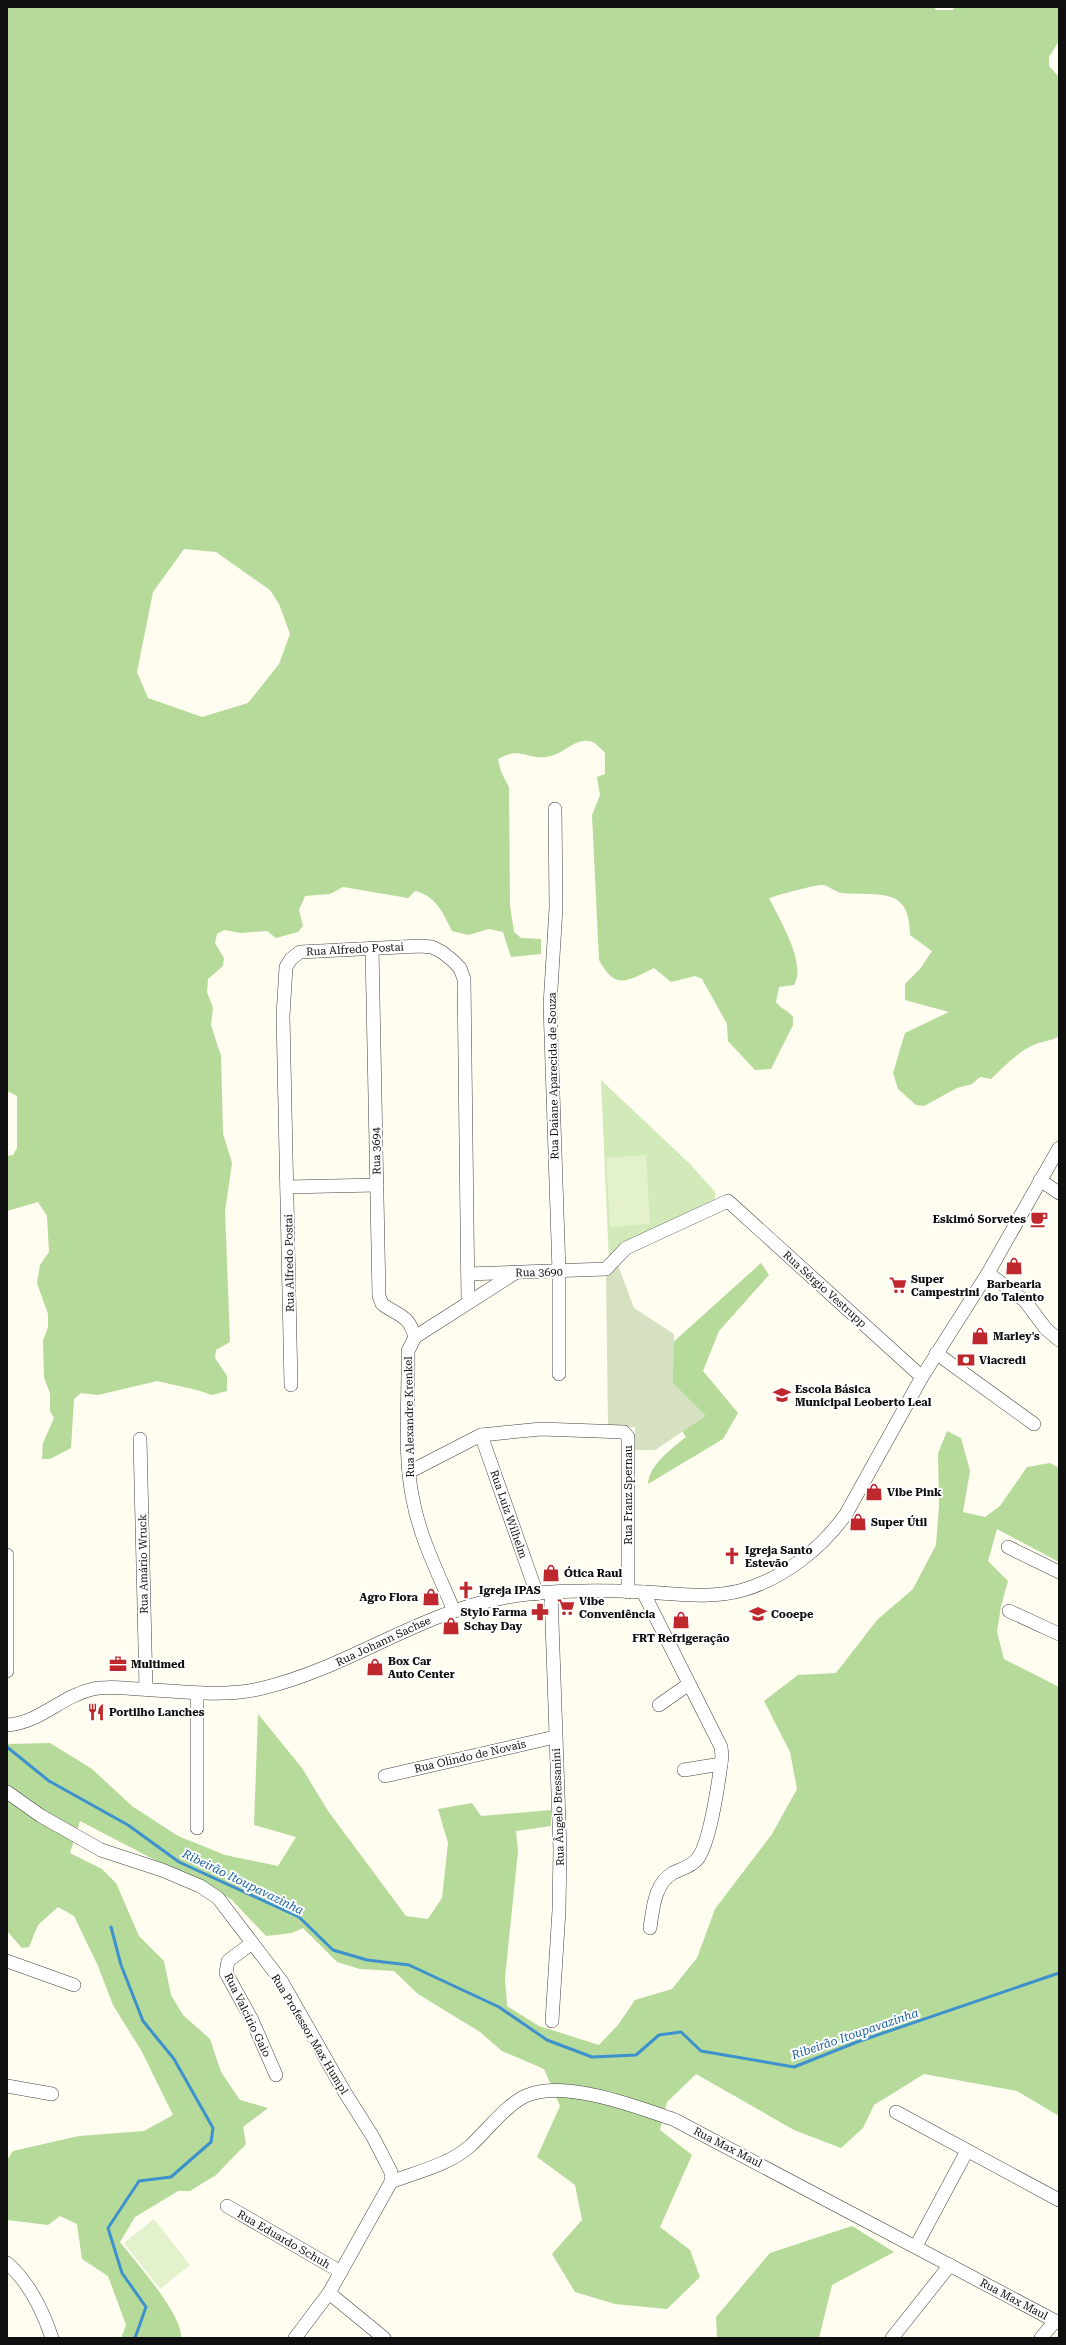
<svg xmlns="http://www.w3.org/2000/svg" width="1066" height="2345" font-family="'Roboto Serif',serif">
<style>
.green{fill:#d2e9ba}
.forest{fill:#b5da99;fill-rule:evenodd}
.cemetery{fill:#d6e1c1}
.pitch{fill:#e3f1cc}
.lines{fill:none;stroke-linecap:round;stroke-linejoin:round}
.stream{stroke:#3d91cd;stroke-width:3}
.minor-casing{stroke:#424242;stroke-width:14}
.minor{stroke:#fff;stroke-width:13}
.labels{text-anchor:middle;stroke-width:4;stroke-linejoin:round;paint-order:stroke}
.street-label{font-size:11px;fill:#0f0f0f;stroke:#fff}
.poi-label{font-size:11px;font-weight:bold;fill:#0f0f0f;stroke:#fff;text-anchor:start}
.water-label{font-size:12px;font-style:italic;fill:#1863a0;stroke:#fff}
</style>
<rect width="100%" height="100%" fill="#fffcf0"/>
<path class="green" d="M601,1080L690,1164L715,1192V1199L644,1233L609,1263Z"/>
<g class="forest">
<path d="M7,7H934L936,10H953L955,7H1059V41L1049,57V66L1059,77V1036C1051,1041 1044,1041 1036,1044C1019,1050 1004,1067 991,1079L980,1077L972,1084L957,1088L924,1106L916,1105L898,1089L893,1073L905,1033L949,1012L905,1000V984L920,969L932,951L910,935C910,884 877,897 842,893C835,892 829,886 823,885C816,884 778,895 769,898C779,919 807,963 794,985L779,987L776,1002C781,1009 788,1010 793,1017V1025L771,1069L755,1070L728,1041L727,1024L702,979L695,976L671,982L654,968C627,981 616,991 599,960L592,815L600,795L597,777L605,774V753C600,748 595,741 588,741C573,739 562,756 546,757C525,759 521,746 498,759L501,772L509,787L510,906L514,932L521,938L541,939V954L511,957L503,932L489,929L468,935L452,931C443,913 436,896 415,891L408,898L343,887L330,894L305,896L299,910L303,926L298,932L276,938L267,931L241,933L224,930L217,934L215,943L224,958L223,966L208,979L207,992L213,1008L211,1025L221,1056L223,1134L232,1163L225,1211L230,1342L216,1350L215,1358L227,1376V1391L212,1395L197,1390L157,1381L98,1395L81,1393L74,1399L71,1448L50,1459H42L43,1443L54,1418L50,1411V1394L44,1377L43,1341L48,1327V1314L37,1283L40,1265L49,1252L47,1216L38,1202L7,1211V1156L13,1155L17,1148V1096L7,1091ZM184,549L216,552L270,590L279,604L290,634L279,664L248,703L202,717L148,698L137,672L153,592Z"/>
<path d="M761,1263L769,1275L719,1331L703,1371L738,1413L723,1439L648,1484C649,1465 671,1449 686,1437L668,1410L670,1345Z"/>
<path d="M947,1431L961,1438L970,1471L963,1512L985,1517L1000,1506L1027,1467L1050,1463L1059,1468V1562L997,1529L988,1561L1008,1581L1001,1606L997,1632L1004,1659L1059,1687V2116L1017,2091L924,2074L874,2105L863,2128L841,2148L794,2130L696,2074L667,2102L660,2130L692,2155L660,2227L690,2250L700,2277L667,2309L615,2304L575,2292L552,2254L582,2220L575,2185L537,2157L560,2106L544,2069L502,2051L480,2032L418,1994L394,1971L360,1969L337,1962L303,1928L292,1933L266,1936L231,1899L184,1872L153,1859L80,1821L70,1853L102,1869L116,1883L139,1936L164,1961L171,1995L183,2015L210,2039L221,2072L240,2100L268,2108L243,2127L246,2144L216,2175L190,2191H178L135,2217L120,2242C134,2260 184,2316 181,2338H121L126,2325L108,2276L82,2259L77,2224L60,2216L48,2225L7,2220V2160L13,2151L79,2136L144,2131L173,2115L142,2052L113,2005L98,1966L74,1916L58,1907L38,1925L29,1947L22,1948L7,1931V1744L50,1743L92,1769L132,1806L178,1836L225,1855L278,1866L296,1837L254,1825L258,1714L302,1768L328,1811L406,1916L428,1919L442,1898L448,1843L438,1809L472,1803L481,1816L551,1810V1826L516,1831L518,1851L505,1978L507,2006L539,2026L599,2045L618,2025L635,2000L672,1989L697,1958L715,1909L772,1834L797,1789L790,1752L764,1701L798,1675L836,1673L877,1620L913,1589L936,1545L939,1506L938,1453Z"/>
<path d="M852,2226L894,2252L832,2285L819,2338H717L716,2317L770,2253Z"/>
</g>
<path class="cemetery" d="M618,1265L634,1308L674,1334L673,1383L706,1416L655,1450H634L635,1427H608L606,1277Z"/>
<g class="pitch">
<path d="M646,1155L650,1224L610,1227L606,1158Z"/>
<path d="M154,2219L190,2265L160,2289L124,2243Z"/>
</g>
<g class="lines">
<g class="stream">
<path d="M7,1747L49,1781L128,1825L179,1862L299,1917L333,1950L367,1960L409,1965L499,2007L547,2040L592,2057L636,2055L659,2035L681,2032L701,2051L794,2067L857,2042L1059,1973"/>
<path d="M111,1927L121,1965L143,2021L174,2059L213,2128L211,2142L171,2177L139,2181L108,2228L122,2273L146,2307L135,2338"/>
</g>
<g class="minor-casing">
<g id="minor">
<path d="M555,809L556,908L550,1005L559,1271V1374"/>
<path d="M372,948L379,1296L382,1304C400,1317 408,1314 415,1337"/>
<path d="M1040,1180L1059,1193"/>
<path d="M287,1187L377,1185"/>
<path d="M988,1273L1025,1301L1046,1329L1059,1340"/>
<path d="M468,1274L606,1269L626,1248L728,1201L922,1377"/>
<path d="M415,1337L408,1351C409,1399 403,1454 413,1500C420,1538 439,1575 454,1611"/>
<path d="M415,1337L515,1273"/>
<path d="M936,1353L1034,1424"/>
<path d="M291,1385L283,1016L286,967L291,959L300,952L420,946L432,947L442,952L452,960L460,968L464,979L468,1302"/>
<path d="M481,1435L537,1594"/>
<path d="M140,1439L146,1689"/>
<path d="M409,1472L481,1435L541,1429L624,1432L628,1437V1592"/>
<path d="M1008,1547L1059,1572"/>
<path d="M7,1555V1671"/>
<path d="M643,1592L721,1747L722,1756C719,1780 711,1835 700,1855C695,1865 683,1868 673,1873C654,1884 653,1909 650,1928"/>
<path d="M551,1593L560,1850L559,1910L552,2021"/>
<path d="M1009,1611L1059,1634"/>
<path d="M197,1693V1828"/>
<path d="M659,1705L689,1684"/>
<path d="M7,1725C40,1723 61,1696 93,1689C108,1686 122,1688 138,1689C179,1691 222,1698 263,1688C347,1668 417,1614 502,1598C544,1590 602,1590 645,1592C678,1594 711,1599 743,1590C784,1578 822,1548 846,1514L922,1377L988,1273L1059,1148"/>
<path d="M684,1770L721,1764"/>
<path d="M385,1776L555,1737"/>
<path d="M7,1792L41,1816L101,1850L162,1870L200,1886L218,1898L282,1982L344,2091L373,2137L391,2172V2182L329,2293L295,2338"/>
<path d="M252,1943L228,1961L226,1973L252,2020L276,2075"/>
<path d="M7,1961L74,1985"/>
<path d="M7,2086L52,2094"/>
<path d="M896,2112L1059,2200"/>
<path d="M391,2182C416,2172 448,2165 469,2147C486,2132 507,2103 528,2095C567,2080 637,2107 675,2120L1059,2323"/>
<path d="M227,2206L341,2272"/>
<path d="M916,2246L967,2151"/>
<path d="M7,2263C29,2282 43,2311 52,2338"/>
<path d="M329,2293L384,2338"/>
<path d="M892,2338L950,2265"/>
<path d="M1041,2338L1055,2321"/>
</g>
</g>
<use href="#minor" class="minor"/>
</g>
<defs>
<g id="cafe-bare" transform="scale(1.38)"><path d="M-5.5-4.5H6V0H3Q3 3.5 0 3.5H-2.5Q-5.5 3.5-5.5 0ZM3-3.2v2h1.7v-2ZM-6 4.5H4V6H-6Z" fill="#be272c" stroke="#fff" stroke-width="2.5" paint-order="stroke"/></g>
<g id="shop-bare" transform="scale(1.38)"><path d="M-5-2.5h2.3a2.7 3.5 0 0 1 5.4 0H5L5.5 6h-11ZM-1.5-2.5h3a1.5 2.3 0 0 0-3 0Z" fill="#be272c" stroke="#fff" stroke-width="2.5" paint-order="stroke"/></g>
<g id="supermarket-bare" transform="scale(1.38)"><path d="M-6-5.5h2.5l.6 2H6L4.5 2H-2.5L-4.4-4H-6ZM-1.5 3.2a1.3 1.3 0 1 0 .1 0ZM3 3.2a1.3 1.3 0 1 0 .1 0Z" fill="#be272c" stroke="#fff" stroke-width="2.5" paint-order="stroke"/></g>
<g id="bank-bare" transform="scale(1.38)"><path d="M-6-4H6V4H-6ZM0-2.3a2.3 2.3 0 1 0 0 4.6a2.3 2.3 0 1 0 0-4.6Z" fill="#be272c" stroke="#fff" stroke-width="2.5" paint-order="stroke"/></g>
<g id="school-bare" transform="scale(1.38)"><path d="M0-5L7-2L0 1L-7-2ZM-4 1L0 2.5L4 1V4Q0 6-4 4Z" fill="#be272c" stroke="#fff" stroke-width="2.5" paint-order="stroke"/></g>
<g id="church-bare" transform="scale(1.38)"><path d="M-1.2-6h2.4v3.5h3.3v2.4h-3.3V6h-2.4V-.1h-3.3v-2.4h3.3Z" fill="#be272c" stroke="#fff" stroke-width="2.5" paint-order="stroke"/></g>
<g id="pharmacy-bare" transform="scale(1.38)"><path d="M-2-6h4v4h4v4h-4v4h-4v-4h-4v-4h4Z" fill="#be272c" stroke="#fff" stroke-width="2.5" paint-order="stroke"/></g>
<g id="university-bare" transform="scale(1.38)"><path d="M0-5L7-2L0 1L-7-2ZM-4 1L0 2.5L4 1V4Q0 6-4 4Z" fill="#be272c" stroke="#fff" stroke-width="2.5" paint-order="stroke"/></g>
<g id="office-bare" transform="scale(1.38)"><path d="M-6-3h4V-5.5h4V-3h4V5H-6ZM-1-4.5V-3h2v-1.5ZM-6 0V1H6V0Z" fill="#be272c" stroke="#fff" stroke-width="2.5" paint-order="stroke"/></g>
<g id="restaurant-bare" transform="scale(1.38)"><path d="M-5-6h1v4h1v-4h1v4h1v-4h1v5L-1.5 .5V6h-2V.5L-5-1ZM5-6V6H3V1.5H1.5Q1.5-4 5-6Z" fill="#be272c" stroke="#fff" stroke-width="2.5" paint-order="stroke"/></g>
</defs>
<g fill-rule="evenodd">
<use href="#cafe-bare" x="1039" y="1219"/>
<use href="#shop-bare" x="1014" y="1266"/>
<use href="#supermarket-bare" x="898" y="1285"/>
<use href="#shop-bare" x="980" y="1336"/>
<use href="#bank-bare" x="966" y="1360"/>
<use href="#school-bare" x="782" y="1395"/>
<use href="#shop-bare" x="874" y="1492"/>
<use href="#shop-bare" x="858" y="1522"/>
<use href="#church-bare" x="732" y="1556"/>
<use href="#shop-bare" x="551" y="1573"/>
<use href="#church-bare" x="466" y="1590"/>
<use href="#shop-bare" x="431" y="1597"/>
<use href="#supermarket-bare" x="566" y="1607"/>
<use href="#pharmacy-bare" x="540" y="1612"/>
<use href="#university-bare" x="758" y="1614"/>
<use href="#shop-bare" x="681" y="1620"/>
<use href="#shop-bare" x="451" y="1626"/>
<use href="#office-bare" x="118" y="1664"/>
<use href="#shop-bare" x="375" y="1667"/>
<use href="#restaurant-bare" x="96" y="1712"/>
</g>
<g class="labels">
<g class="street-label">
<text transform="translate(355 949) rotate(-3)" y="4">Rua Alfredo Postai</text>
<text transform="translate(553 1076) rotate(-91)" y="4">Rua Daiane Aparecida de Souza</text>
<text transform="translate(376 1151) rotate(-91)" y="4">Rua 3694</text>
<text transform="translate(289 1263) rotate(-91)" y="4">Rua Alfredo Postai</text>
<text transform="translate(539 1272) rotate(-1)" y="4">Rua 3690</text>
<text transform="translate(825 1289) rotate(42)" y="4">Rua Sérgio Vestrupp</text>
<text transform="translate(409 1417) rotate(-91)" y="4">Rua Alexandre Krenkel</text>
<text transform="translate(628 1495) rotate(-90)" y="4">Rua Franz Spernau</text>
<text transform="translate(509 1514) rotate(71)" y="4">Rua Luiz Wilhelm</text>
<text transform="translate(143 1564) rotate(-91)" y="4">Rua Amário Wruck</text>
<text transform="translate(383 1641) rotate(-25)" y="4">Rua Johann Sachse</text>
<text transform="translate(470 1756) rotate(-13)" y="4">Rua Olindo de Novais</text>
<text transform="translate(558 1807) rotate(-92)" y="4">Rua Ângelo Bressanini</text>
<text transform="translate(248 2015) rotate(64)" y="4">Rua Valcírio Gaio</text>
<text transform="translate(310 2034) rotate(59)" y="4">Rua Professor Max Humpl</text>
<text transform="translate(728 2147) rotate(27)" y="4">Rua Max Maul</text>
<text transform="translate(284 2239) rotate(30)" y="4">Rua Eduardo Schuh</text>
<text transform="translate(1014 2299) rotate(28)" y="4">Rua Max Maul</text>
</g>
<g class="poi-label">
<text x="1026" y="1223" text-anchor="end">Eskimó Sorvetes</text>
<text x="911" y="1283">Super<tspan x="911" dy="13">Campestrini</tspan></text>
<text x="1014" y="1288" text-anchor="middle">Barbearia<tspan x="1014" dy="13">do Talento</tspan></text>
<text x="993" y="1340">Marley's</text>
<text x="979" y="1364">Viacredi</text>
<text x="795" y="1393">Escola Básica<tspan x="795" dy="13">Municipal Leoberto Leal</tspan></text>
<text x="887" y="1496">Vibe Pink</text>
<text x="871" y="1526">Super Útil</text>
<text x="745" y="1554">Igreja Santo<tspan x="745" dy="13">Estevão</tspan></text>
<text x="564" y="1577">Ótica Raul</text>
<text x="479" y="1594">Igreja IPAS</text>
<text x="418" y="1601" text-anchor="end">Agro Flora</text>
<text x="579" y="1605">Vibe<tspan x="579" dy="13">Conveniência</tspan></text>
<text x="527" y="1616" text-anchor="end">Stylo Farma</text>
<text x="771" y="1618">Cooepe</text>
<text x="464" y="1630">Schay Day</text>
<text x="681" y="1642" text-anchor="middle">FRT Refrigeração</text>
<text x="388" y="1665">Box Car<tspan x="388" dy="13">Auto Center</tspan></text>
<text x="131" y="1668">Multimed</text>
<text x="109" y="1716">Portilho Lanches</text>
</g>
<g class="water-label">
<text transform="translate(243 1882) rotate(26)" y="4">Ribeirão Itoupavazinha</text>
<text transform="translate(855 2034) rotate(-19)" y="4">Ribeirão Itoupavazinha</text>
</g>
</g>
<rect width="1066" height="2345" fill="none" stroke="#0f0f0f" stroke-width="16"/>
</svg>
